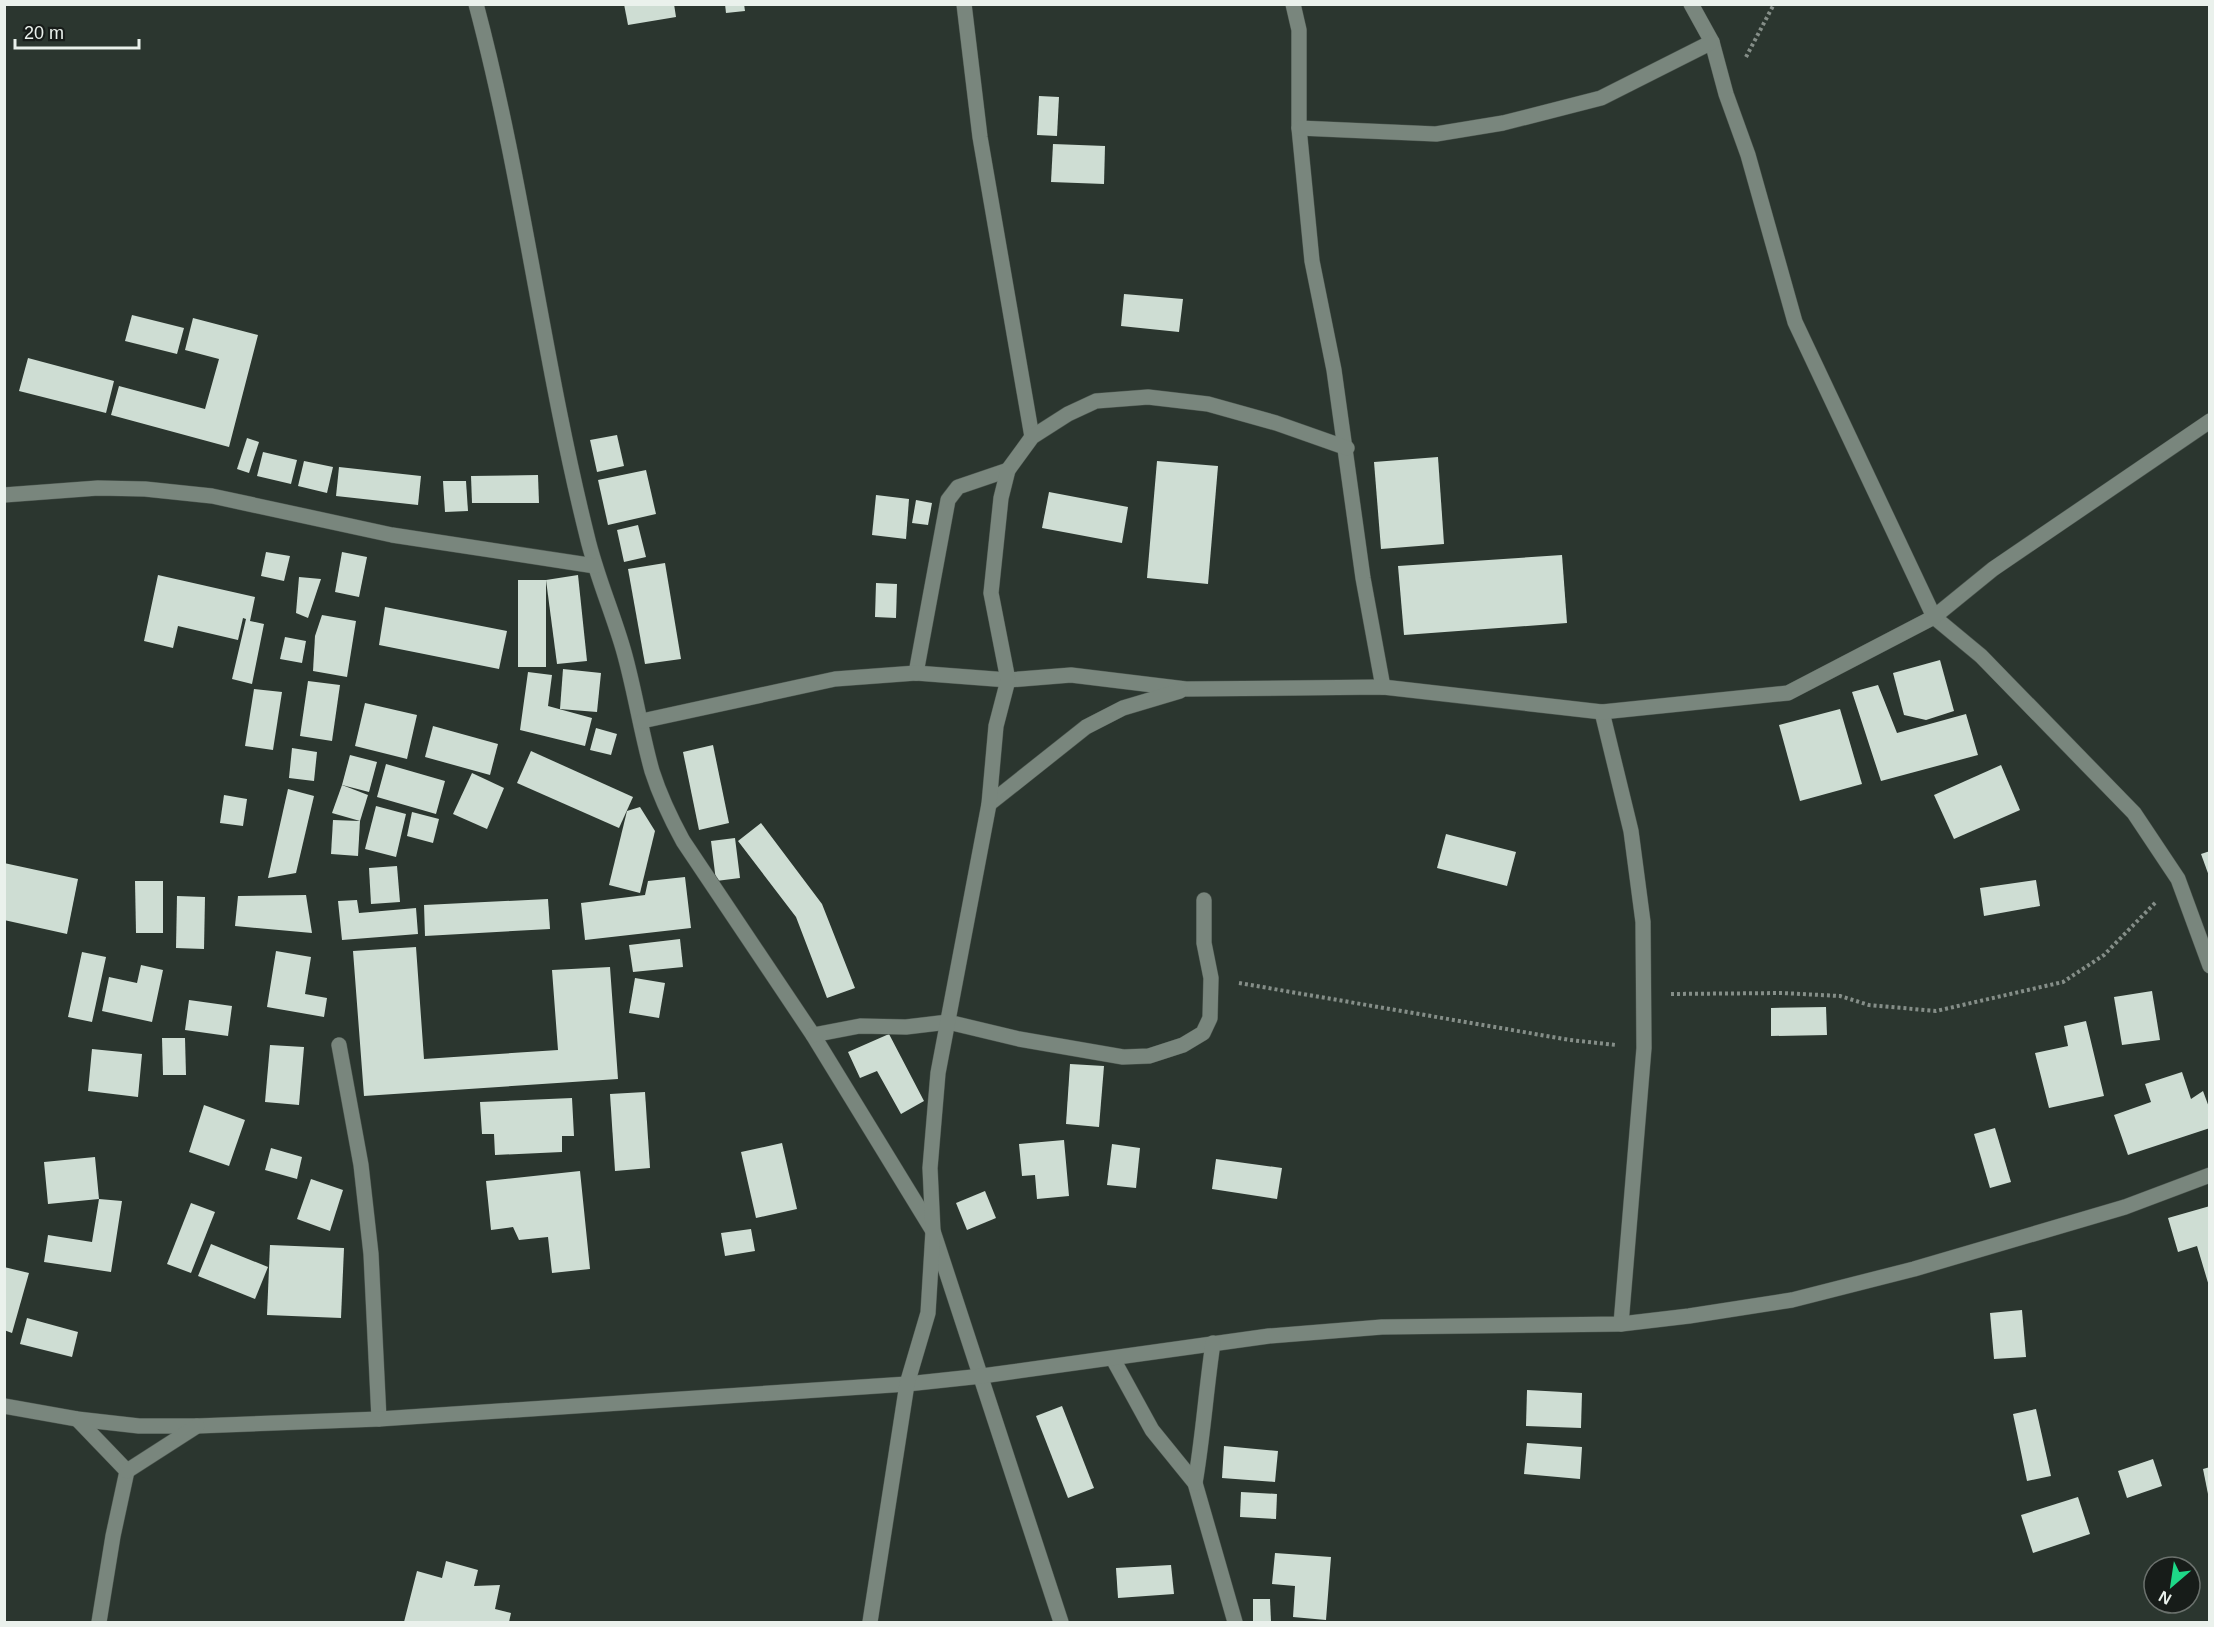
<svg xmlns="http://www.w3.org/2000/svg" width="2214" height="1627" font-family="Arial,sans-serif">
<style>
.building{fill:#ceddd3}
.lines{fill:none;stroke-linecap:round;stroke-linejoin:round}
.street-casing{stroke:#4b554e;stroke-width:16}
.path{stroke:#858e88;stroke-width:4;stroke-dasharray:3 3;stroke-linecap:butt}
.street{stroke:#79867d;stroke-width:15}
</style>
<rect width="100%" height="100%" fill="#2b362f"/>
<g class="building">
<path d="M624,4H674L676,17L628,25Z"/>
<path d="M725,4H744L745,11L726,13Z"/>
<path d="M1039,96L1059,97L1057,136L1037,135Z"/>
<path d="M1053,144L1105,146L1104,184L1051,182Z"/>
<path d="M1124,294L1183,299L1179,332L1121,326Z"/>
<path d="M132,315L184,328L177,354L125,341Z"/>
<path d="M193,318L258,335L229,447L111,415L119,386L205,409L219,359L185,350Z"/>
<path d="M28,358L114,381L106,413L19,391Z"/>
<path d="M617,435L624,466L597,472L590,440Z"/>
<path d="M247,438L259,442L249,473L237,469Z"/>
<path d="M263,452L297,460L291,484L257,476Z"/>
<path d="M1438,457L1444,544L1381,549L1374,462Z"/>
<path d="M304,461L333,467L327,493L298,486Z"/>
<path d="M1157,461L1218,466L1208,584L1147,578Z"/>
<path d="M339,467L421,476L418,505L336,496Z"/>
<path d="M646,470L656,514L608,525L598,480Z"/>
<path d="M538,475L539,503H472L471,476Z"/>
<path d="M443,481H466L468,511L445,512Z"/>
<path d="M1049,492L1128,507L1122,543L1042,528Z"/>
<path d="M876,495L909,499L906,539L872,535Z"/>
<path d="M916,500L932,503L928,525L912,523Z"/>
<path d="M638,525L646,557L624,562L617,530Z"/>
<path d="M266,552L290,556L284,581L261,576Z"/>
<path d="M342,552L367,557L359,597L335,592Z"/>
<path d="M1562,555L1567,623L1404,635L1398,566Z"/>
<path d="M665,563L681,659L645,664L628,569Z"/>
<path d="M158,575L255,597L250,621L264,624L252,684L232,679L246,619L243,618L238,640L178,626L173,648L144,641Z"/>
<path d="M578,575L587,661L557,664L546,580Z"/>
<path d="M299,577L321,579L308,618L296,613Z"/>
<rect x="518" y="580" width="28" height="87"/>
<path d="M876,583L897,584L896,618L875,617Z"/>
<path d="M385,607L507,631L499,669L379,645Z"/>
<path d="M322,615L356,621L347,677L313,671L315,636Z"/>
<path d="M285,637L306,641L302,663L280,659Z"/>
<path d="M1940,660L1954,711L1926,720L1904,715L1893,673Z"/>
<path d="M563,669L601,673L597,712L560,709Z"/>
<path d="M528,672L552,675L548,706L592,718L585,746L520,730Z"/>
<path d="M308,681L340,685L332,741L300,736Z"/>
<path d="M1878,685L1897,733L1966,714L1978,755L1881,781L1852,692Z"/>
<path d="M254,689L282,692L273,750L245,746Z"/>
<path d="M365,703L417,715L407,759L355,746Z"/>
<path d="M1840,709L1862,784L1800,801L1779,725Z"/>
<path d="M433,726L498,744L490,775L425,757Z"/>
<path d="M596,728L617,734L611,755L590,750Z"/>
<path d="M713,745L729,823L699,830L683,752Z"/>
<path d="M292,748L317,752L314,781L289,778Z"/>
<path d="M531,751L633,797L619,828L517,783Z"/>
<path d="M350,755L377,762L369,792L342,785Z"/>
<path d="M386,764L445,781L436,814L377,797Z"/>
<path d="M2001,765L2020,810L1954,839L1934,795Z"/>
<path d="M472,773L504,788L487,829L453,814Z"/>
<path d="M342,785L368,795L360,821L332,813Z"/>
<path d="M288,789L314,796L296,873L268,878Z"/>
<path d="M224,795L247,799L243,826L220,823Z"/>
<path d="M376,806L406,814L396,857L365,849Z"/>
<path d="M640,807L655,831L640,893L609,885L627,811Z"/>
<path d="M412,812L439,819L433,843L407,836Z"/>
<path d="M333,820L360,821L358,856L331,854Z"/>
<path d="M761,823L822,904L855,988L827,998L796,917L738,841Z"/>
<path d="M1446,834L1516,852L1507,886L1437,868Z"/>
<path d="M735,838L740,878L716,881L711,841Z"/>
<path d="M2210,851V876H2209L2201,854Z"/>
<path d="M4,863L78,879L67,934L4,920Z"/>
<path d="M397,866L400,902L371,904L369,868Z"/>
<path d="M685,877L691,928L585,940L581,903L645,895L648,881Z"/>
<path d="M2036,880L2040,906L1984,916L1980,888Z"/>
<path d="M135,881H163V933H136Z"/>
<path d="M306,895L312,933L235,926L238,896Z"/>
<path d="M177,896L205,897L204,949L176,948Z"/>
<path d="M548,899L550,929L425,936L424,905Z"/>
<path d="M357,900L359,913L416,908L418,934L342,940L338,901Z"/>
<path d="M680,939L683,967L633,972L629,945Z"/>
<path d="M416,947L424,1059L558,1050L552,970L610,967L618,1079L364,1096L353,951Z"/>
<path d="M276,951L311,957L305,994L327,998L324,1017L267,1007Z"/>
<path d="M82,952L106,957L92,1022L68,1017Z"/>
<path d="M141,965L163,970L152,1022L102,1011L109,977L137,983Z"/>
<path d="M635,978L665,983L659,1018L629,1013Z"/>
<path d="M2152,991L2160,1040L2122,1045L2114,997Z"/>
<path d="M189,1000L232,1006L228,1036L185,1030Z"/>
<path d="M1826,1007L1827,1035L1771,1036V1008Z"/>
<path d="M2086,1021L2104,1096L2049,1108L2035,1053L2068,1046L2064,1026Z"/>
<path d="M889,1034L924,1101L901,1114L877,1071L860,1078L848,1052Z"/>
<path d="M162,1038H185L186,1075H163Z"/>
<path d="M270,1045L304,1047L299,1105L265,1102Z"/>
<path d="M92,1049L142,1054L138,1097L88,1091Z"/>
<path d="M1070,1064L1104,1066L1099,1127L1066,1124Z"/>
<path d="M2182,1072L2191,1099L2203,1091L2210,1110V1128L2128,1155L2114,1115L2151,1102L2145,1084Z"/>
<path d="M645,1092L650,1168L615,1171L610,1094Z"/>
<path d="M572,1098L574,1136H562V1152L495,1155L494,1134H482L480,1102Z"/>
<path d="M204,1105L245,1120L229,1166L189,1152Z"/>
<path d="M1995,1128L2011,1182L1990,1188L1974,1134Z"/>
<path d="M1064,1140L1069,1196L1037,1199L1035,1175L1022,1176L1019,1144Z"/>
<path d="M782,1143L797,1209L756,1218L741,1152Z"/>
<path d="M1112,1144L1140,1148L1136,1188L1107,1185Z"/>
<path d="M271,1148L302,1157L297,1179L265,1170Z"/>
<path d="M95,1157L99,1199L122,1201L111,1272L44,1262L48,1235L92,1242L99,1199L48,1204L44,1162Z"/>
<path d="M1216,1159L1282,1168L1277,1199L1212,1189Z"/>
<path d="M580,1171L590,1269L552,1273L548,1237L519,1240L513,1227L491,1230L486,1181Z"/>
<path d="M311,1179L343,1190L330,1231L297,1219Z"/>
<path d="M985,1191L996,1218L967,1230L956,1203Z"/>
<path d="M191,1203L215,1212L191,1273L167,1264Z"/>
<path d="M2210,1206V1286H2209L2197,1246L2178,1252L2168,1218Z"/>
<path d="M751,1229L755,1251L725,1256L721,1233Z"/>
<path d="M211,1244L268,1267L255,1299L198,1276Z"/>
<path d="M270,1245L344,1248L341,1318L267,1315Z"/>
<path d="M4,1267L29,1273L12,1333L4,1330Z"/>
<path d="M2022,1310L2026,1357L1994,1359L1990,1313Z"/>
<path d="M27,1318L78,1332L72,1357L20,1344Z"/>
<path d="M1527,1390L1582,1393L1581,1428L1526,1426Z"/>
<path d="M1062,1406L1094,1488L1068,1498L1036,1416Z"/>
<path d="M2036,1409L2051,1476L2027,1481L2013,1414Z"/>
<path d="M1527,1443L1582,1447L1580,1479L1524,1474Z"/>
<path d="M1224,1446L1278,1451L1275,1482L1222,1478Z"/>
<path d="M2153,1459L2162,1486L2127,1498L2118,1471Z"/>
<path d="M2210,1467V1494H2208L2203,1469Z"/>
<path d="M1241,1492L1277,1494L1276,1519L1240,1517Z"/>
<path d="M2078,1497L2090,1534L2033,1553L2021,1515Z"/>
<path d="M1275,1553L1331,1557L1326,1620L1293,1617L1295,1586L1272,1584Z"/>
<path d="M446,1561L478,1570L474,1586L500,1585L495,1609L511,1613L509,1622H404L417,1571L442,1578Z"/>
<path d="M1171,1565L1174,1594L1118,1598L1116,1568Z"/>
<path d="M1253,1599H1270L1271,1622H1253Z"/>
</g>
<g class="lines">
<g class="street-casing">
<g id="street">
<path d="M476,4C523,180 543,360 587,536C596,575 613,613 624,652C635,691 641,732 652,771C660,796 671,819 683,841L813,1035L933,1231L1061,1622"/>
<path d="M964,4L980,137L1032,437"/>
<path d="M1293,4L1299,30V128L1312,261L1334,370L1363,578L1383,687"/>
<path d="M1691,4L1712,42L1726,94L1748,155L1795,322L1934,617L1981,656L2134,813L2178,879L2210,966"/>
<path d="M1299,128L1436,134L1503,123L1601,98L1712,42"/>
<path d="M4,495L98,488L145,489L212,496L392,535L595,566"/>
<path d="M916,673L948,500L958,487L1008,470"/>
<path d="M1602,712L1631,831L1643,922L1644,1048L1621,1324"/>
<path d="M642,721L835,679L916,673L1008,680L1071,675L1186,689L1383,687L1602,712L1788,693L1934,617L1993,569L2210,421"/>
<path d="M989,804L1086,727L1123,708L1180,691"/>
<path d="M813,1035L860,1026L906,1027L948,1022L1019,1039L1123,1057L1149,1056L1183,1045L1203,1033L1210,1018L1211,978L1204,943V900"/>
<path d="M339,1045L361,1165L371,1254L379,1419"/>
<path d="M1113,1359L1152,1430L1195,1483L1235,1622"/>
<path d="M4,1406L77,1419L139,1426H197L379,1419L907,1384L982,1376L1269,1336L1382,1327L1621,1324L1689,1316L1792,1300L1914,1269L2125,1207L2210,1175"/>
<path d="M77,1419L127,1471L113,1536L99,1622"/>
<path d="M127,1471L197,1426"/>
<path d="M1195,1483C1203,1437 1206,1390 1213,1343"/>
<path d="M870,1622L907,1384L928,1313L933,1231L930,1168L938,1073L989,804L996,726L1008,680L991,593L1001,498L1008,470L1032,437L1068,414L1096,401L1148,397L1208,404L1276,423L1347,448"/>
</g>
</g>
<g class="path">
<path d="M1746,57L1774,4"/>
<path d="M1239,983L1570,1040L1616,1045"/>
<path d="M1671,994L1782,993L1840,996L1869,1005L1936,1011L2063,982L2104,955L2156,902"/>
</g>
<use href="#street" class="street"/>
</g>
<rect width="2214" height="1627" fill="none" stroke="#eaf1ec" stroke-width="12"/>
<g transform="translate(2172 1585) rotate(209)"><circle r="28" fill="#171c19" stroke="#6b716d" stroke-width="1.5"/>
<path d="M0-4.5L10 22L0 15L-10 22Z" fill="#1ed888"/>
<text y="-9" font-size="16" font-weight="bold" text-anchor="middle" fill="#eaf1ec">N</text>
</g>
<path d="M15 39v9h124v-9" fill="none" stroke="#eaf1ec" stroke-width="3"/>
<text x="24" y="39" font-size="18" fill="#eaf1ec" stroke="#171c19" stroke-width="4.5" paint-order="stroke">20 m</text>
</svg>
